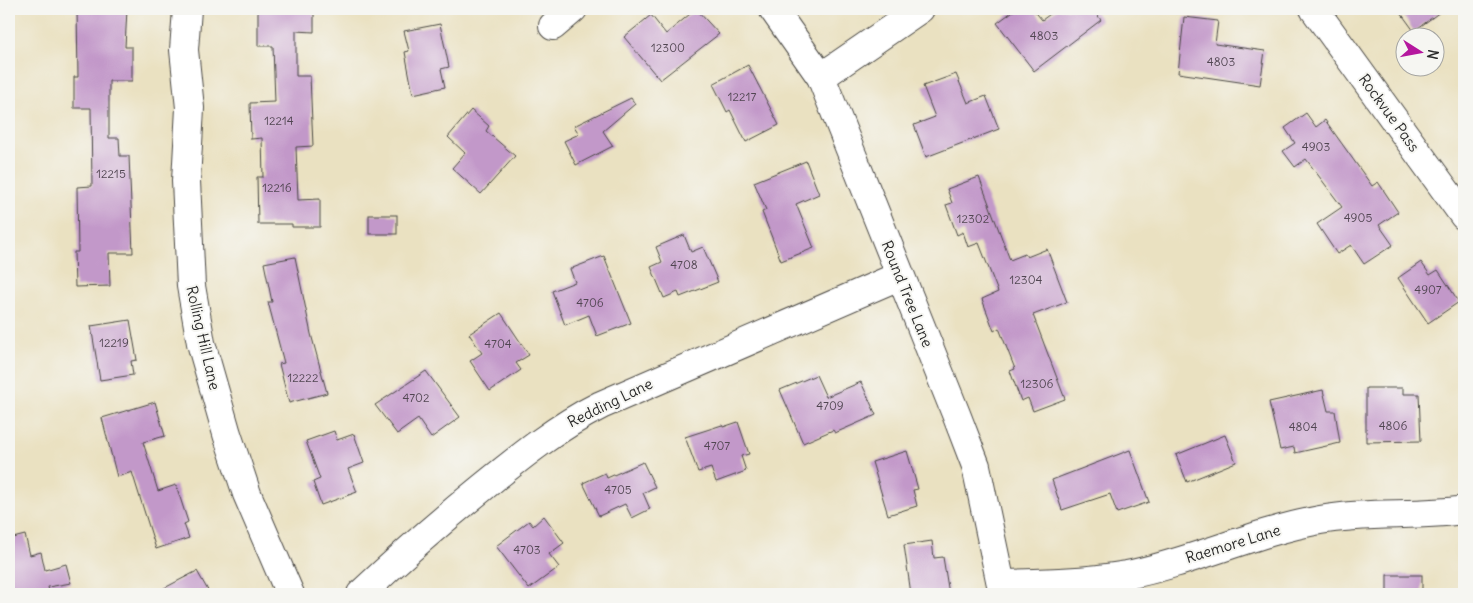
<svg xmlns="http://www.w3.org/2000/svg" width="1473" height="603" font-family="Delius,sans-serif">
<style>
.building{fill:#c298c9}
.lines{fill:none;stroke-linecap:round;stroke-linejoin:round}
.minor-casing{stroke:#484642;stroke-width:30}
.minor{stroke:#fff;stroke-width:28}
.labels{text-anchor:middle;stroke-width:4;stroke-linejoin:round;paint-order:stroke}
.number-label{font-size:12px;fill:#514652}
.street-label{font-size:15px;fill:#2b2b2b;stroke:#f6f6f2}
</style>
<rect width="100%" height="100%" fill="#f6f6f2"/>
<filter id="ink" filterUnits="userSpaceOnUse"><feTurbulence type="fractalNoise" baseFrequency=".02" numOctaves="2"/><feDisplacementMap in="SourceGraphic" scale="10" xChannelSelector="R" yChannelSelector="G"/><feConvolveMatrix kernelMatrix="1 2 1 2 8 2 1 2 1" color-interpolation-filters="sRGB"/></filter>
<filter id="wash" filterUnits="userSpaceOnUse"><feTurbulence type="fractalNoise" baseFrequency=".0096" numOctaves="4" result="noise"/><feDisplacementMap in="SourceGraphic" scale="20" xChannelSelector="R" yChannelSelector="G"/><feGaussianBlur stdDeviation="1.12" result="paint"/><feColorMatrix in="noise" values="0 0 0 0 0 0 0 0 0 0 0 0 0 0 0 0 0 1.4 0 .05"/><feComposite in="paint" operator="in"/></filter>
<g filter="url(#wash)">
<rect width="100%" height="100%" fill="#eae1c1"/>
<g id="blocks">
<g class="building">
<path d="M77,9H127L125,47H132V81H109V138H119L120,156H129L133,253H109L110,286L75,287L74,252H78L77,187L92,186L91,108H74V77H78Z"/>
<path d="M258,9H314V32L296,31V76H310L313,146L296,147L298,200L320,199V227H292V224H258L257,177H263L262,138L251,139L250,103L275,102L273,46H258Z"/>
<path d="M696,9L719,34L660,80L624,37L651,15L666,34Z"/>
<path d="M1016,9H1033L1042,20L1057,9H1093L1101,20L1034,71L997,23Z"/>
<path d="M1398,9H1444L1414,31Z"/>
<path d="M1184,17L1218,21L1215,44L1265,51L1260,85L1178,73Z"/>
<path d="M440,24L449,67L441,69L445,87L413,94L405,52L409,51L404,31Z"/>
<path d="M748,65L779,125L746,142L730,110L727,112L713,84Z"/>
<path d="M956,74L968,103L986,96L999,129L926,157L914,125L935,117L923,86Z"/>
<path d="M631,98L635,104L603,131L613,146L576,165L564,141L579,134L574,126Z"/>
<path d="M471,110L489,126L486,131L515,156L481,194L452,168L465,153L448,137Z"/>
<path d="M1306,113L1316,127L1325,120L1372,186L1378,182L1398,212L1379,225L1393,245L1364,264L1351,245L1337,254L1317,224L1342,207L1306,159L1295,167L1283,151L1295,143L1285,128Z"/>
<path d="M806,161L819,194L796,204L814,248L781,261L762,212L766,210L754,182Z"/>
<path d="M979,177L1010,260L1025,254L1027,257L1047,249L1067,302L1033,315L1065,399L1033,411L1028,398L1021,401L1010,371L1015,369L999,328L994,331L982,299L998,292L979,243L968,247L963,232L957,235L946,205L952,203L947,189Z"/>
<rect x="369" y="215" width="28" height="19"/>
<path d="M684,235L691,252L703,247L718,282L680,297L678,292L664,298L651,267L662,262L656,247Z"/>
<path d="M604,256L631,323L597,336L589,315L565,325L552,291L575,282L570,269Z"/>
<path d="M295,257L311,334L327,393L289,403L279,364L284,363L268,302H272L264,263Z"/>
<path d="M1421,262L1430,275L1438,270L1459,302L1428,323L1398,278Z"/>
<path d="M501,313L529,355L516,363L521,370L490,391L470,361L482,353L469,334Z"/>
<path d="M130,320L137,360L131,361L133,375L100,380L91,326Z"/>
<path d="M426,371L460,417L431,438L418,419L397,434L375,405Z"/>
<path d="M816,375L826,397L861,382L876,415L835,433L833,430L803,443L780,390Z"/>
<path d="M1366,388H1403V394H1419L1421,441L1366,442Z"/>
<path d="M1323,390L1328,411H1335L1340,443L1295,453L1294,447L1280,450L1269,402Z"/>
<path d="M155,402L165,436L143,442L158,491L176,485L188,522L184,524L189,538L156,549L132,472L117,477L102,418Z"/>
<path d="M738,422L749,454L741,456L746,471L716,482L711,468L698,472L685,437L722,425L723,427Z"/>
<path d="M334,431L337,440L354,434L364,463L348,469L357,492L321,505L313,482L320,479L306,441Z"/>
<path d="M1225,435L1236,462L1187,482L1176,455Z"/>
<path d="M1130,450L1149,502L1117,513L1110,494L1062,510L1052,480Z"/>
<path d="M907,451L918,489L913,490L917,506L888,515L872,462Z"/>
<path d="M643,462L655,487L643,493L650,509L632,518L625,504L599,516L583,483L605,473L607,478Z"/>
<path d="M544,516L564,543L549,554L559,567L529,589L496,546L529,521L533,526Z"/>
<path d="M25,535L30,555L41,552L45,570L66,564L71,583L48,587L50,594H9V539Z"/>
<path d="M932,541L934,558L943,557L949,594H911L904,545Z"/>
<path d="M197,571L210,594H153Z"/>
<rect x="1387" y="575" width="35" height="19"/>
</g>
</g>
</g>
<g filter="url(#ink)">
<use href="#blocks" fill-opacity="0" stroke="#484642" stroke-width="1"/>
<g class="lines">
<g class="minor-casing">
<g id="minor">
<path d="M187,9L184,50L190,108L186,181L191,286L201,343L227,434L247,494L290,594"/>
<path d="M773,9L821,77L956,414L976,466L1003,594"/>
<path d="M1314,9L1464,216"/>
<path d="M553,26L573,9"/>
<path d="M821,77L920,9"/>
<path d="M1002,584C1044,583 1085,582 1127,575C1193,562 1254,532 1320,520C1368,511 1417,517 1464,510"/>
<path d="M361,594C400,557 440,522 482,488C520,457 557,427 601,405L899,276"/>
</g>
</g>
<use href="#minor" class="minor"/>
</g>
</g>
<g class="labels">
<g class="number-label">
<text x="1044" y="40">4803</text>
<text x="668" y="52">12300</text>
<text x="1221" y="66">4803</text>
<text x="742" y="101">12217</text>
<text x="279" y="125">12214</text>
<text x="1316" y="151">4903</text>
<text x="111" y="178">12215</text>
<text x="277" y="192">12216</text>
<text x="1358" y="222">4905</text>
<text x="973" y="223">12302</text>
<text x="684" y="269">4708</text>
<text x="1026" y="284">12304</text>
<text x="1428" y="294">4907</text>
<text x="590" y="307">4706</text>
<text x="114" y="347">12219</text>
<text x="498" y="348">4704</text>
<text x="303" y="382">12222</text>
<text x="1037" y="388">12306</text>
<text x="416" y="402">4702</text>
<text x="830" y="410">4709</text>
<text x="1393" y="430">4806</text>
<text x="1303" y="431">4804</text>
<text x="717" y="450">4707</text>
<text x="618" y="494">4705</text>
<text x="527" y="554">4703</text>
</g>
<g class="street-label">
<text transform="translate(1389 113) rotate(54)" y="5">Rockvue Pass</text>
<text transform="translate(907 294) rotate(68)" y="5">Round Tree Lane</text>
<text transform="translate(203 338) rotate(77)" y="5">Rolling Hill Lane</text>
<text transform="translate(610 403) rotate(-26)" y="5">Redding Lane</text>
<text transform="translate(1233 544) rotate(-17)" y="5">Raemore Lane</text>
</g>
</g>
<rect width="1473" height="603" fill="none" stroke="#f6f6f2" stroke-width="30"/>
<g transform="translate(1420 52) rotate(101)"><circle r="24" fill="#f6f6f2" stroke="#a5a5a2"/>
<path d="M0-4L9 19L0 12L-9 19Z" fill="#b5179e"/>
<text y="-8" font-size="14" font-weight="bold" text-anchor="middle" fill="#2b2b2b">N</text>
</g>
</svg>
